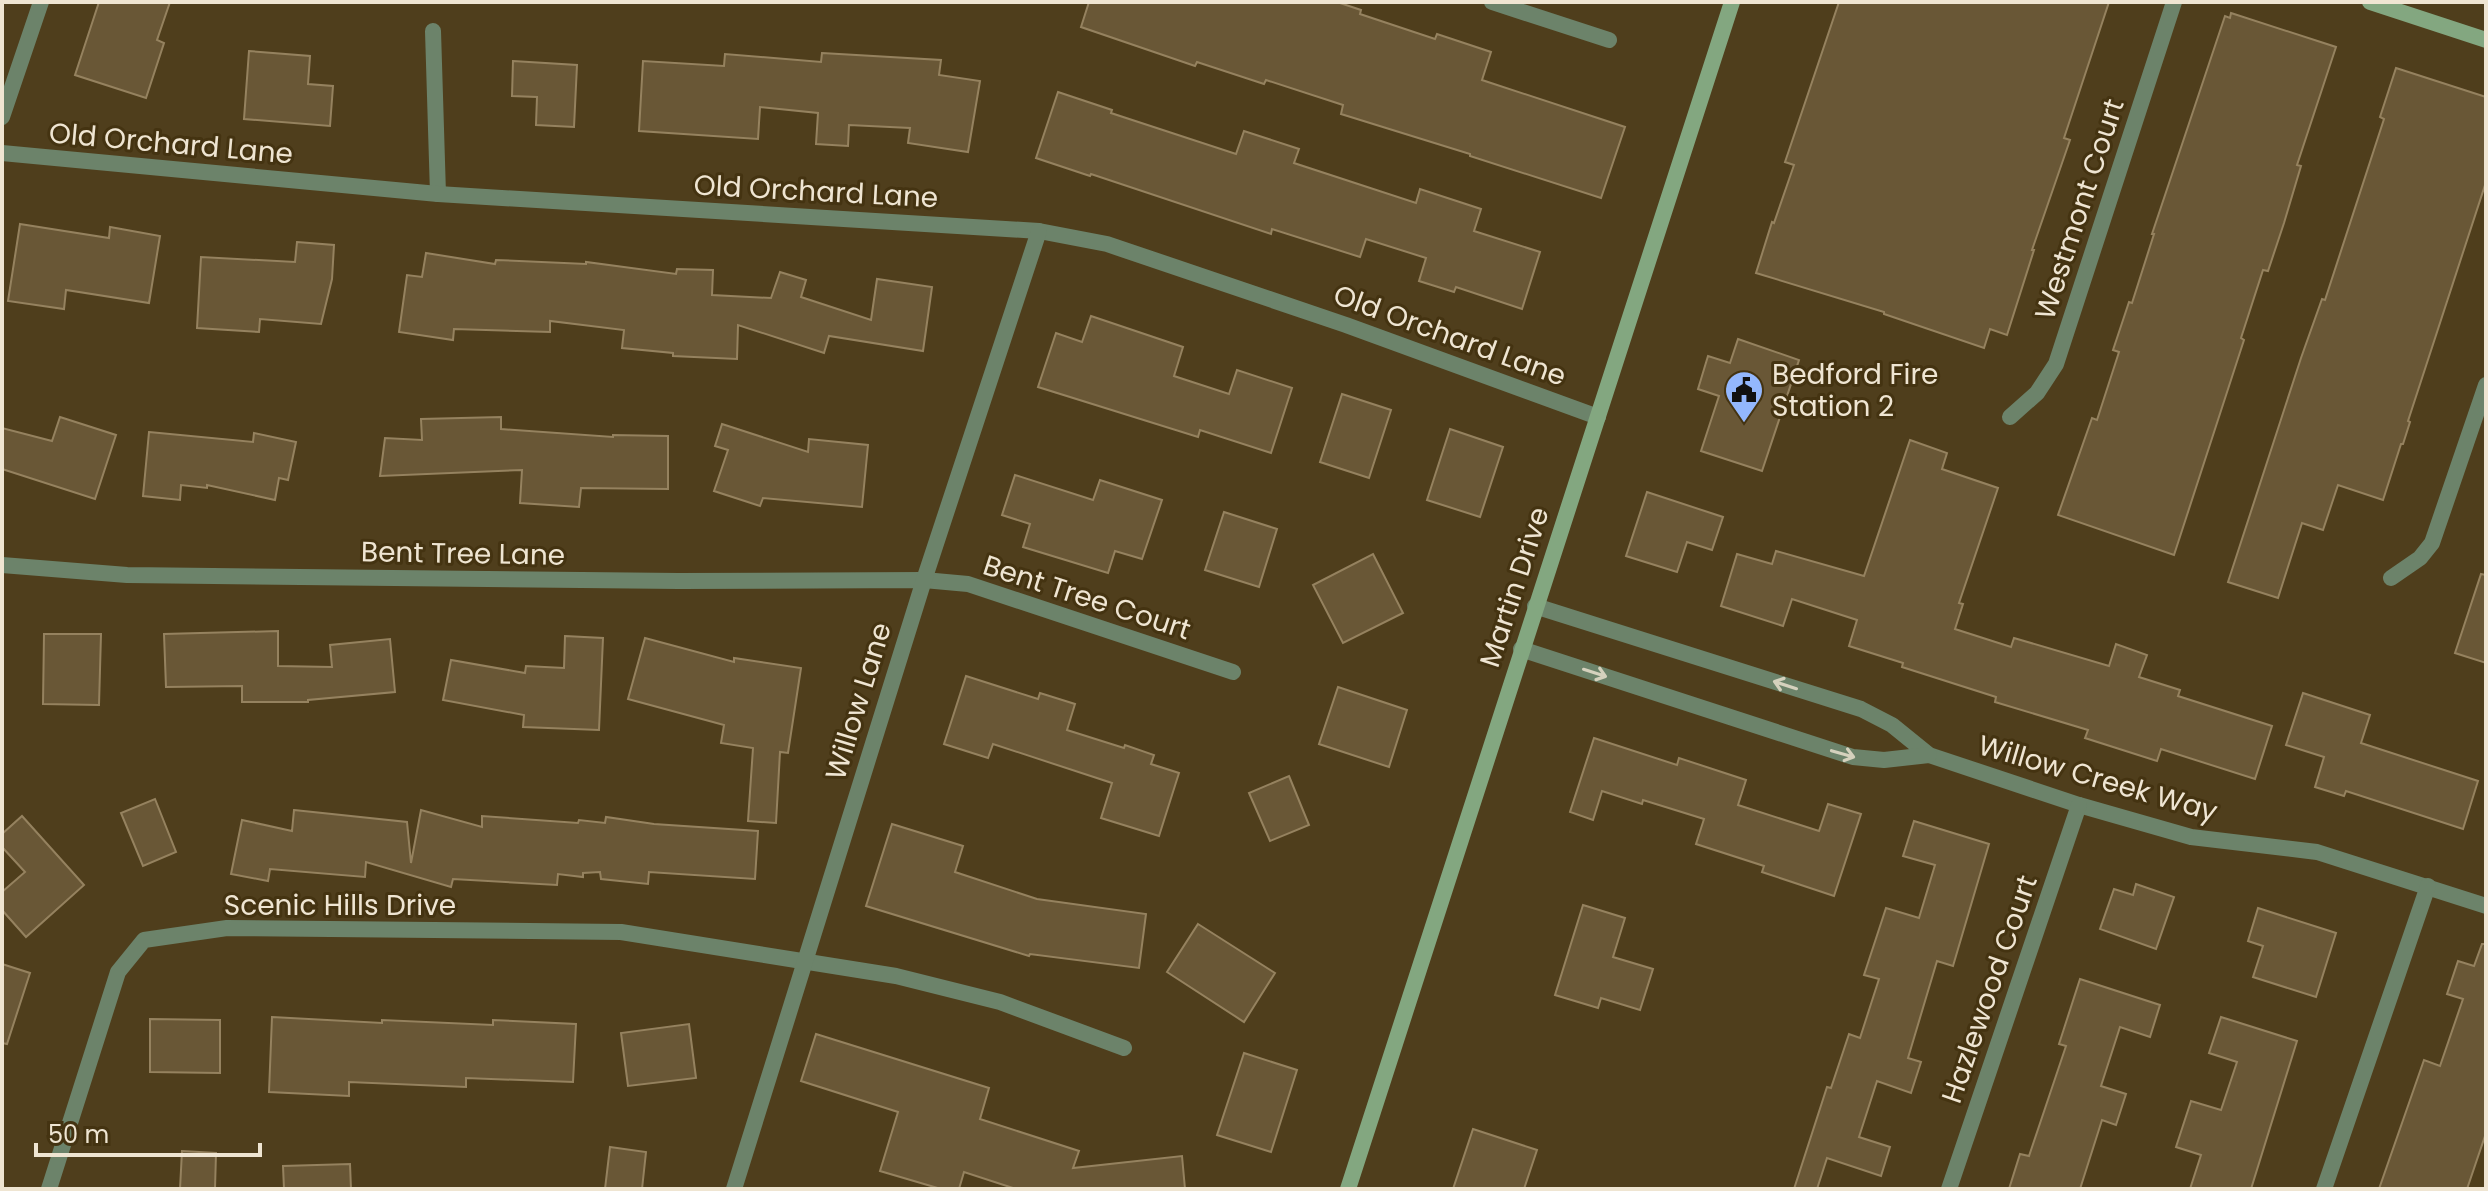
<svg xmlns="http://www.w3.org/2000/svg" width="2488" height="1191" font-family="Poppins,sans-serif">
<style>
.building{fill:#695736;stroke:#95825f;stroke-width:2}
.lines{fill:none;stroke-linecap:round;stroke-linejoin:round}
.street{stroke:#6c836a;stroke-width:16}
.secondary{stroke:#83a780;stroke-width:16}
.oneway{stroke:#d5d1bd}
.labels{text-anchor:middle;stroke-width:6;stroke-linejoin:round;paint-order:stroke}
.street-label{font-size:28px;fill:#efe5d2;stroke:#431}
.poi-label{font-size:28px;fill:#efe5d2;stroke:#431;text-anchor:start}
</style>
<rect width="100%" height="100%" fill="#4f3e1c"/>
<g class="building">
<path d="M99,2H170L157,40L164,43L146,98L75,75Z"/>
<path d="M1089,2H1337L1361,10L1360,14L1435,39L1437,34L1491,52L1482,80L1625,127L1601,198L1470,156V154L1341,114L1343,105L1266,80L1264,84L1197,62L1195,66L1081,27Z"/>
<path d="M1839,2H2109L2064,138L2070,140L2032,250H2034L2007,335L1990,329L1984,348L1884,314V312L1756,273L1772,222L1774,223L1794,165L1785,162Z"/>
<path d="M2231,13L2336,47L2297,165L2301,166L2284,223L2268,271L2263,270L2241,338L2244,340L2174,555L2058,515L2092,418L2097,420L2119,352L2113,350L2129,302L2132,303L2154,234H2152L2225,16L2230,18Z"/>
<path d="M249,51L310,56L308,84L333,86L330,126L244,119Z"/>
<path d="M822,53L941,60L939,75L980,81L968,152L908,143L910,128L849,125L848,146L816,144L818,113L760,107L758,139L639,131L643,61L724,66L725,54L821,62Z"/>
<path d="M513,61L577,65L574,127L536,125L537,97L512,96Z"/>
<path d="M2396,68L2486,97V182L2408,421L2410,422L2403,444H2401L2383,500L2338,485L2323,530L2302,523L2278,598L2228,582L2301,358L2322,299L2325,300L2384,119L2380,117Z"/>
<path d="M1058,92L1112,110L1111,113L1236,154L1244,131L1299,149L1294,163L1416,203L1420,189L1481,209L1474,231L1540,252L1522,309L1456,287L1454,292L1419,281L1426,258L1366,239L1360,257L1272,229L1271,234L1091,174L1090,176L1036,158Z"/>
<path d="M20,224L109,238L110,227L160,236L149,303L66,290L64,309L8,301Z"/>
<path d="M297,242L334,245L332,279L321,324L260,319L259,332L197,328L201,257L295,262Z"/>
<path d="M426,253L495,264L496,260L586,264V262L676,274L677,269L713,270L712,295L771,298L780,272L806,280L801,297L871,320L877,279L932,287L923,351L829,336L824,353L738,325L737,359L673,356V353L622,348L624,330L550,321V332L454,329L453,340L399,332L407,275L422,277Z"/>
<path d="M1091,316L1183,347L1174,376L1229,394L1237,370L1292,388L1271,453L1200,430L1198,437L1038,387L1056,333L1082,342Z"/>
<path d="M1738,339L1799,360L1762,471L1701,451L1719,396L1698,389L1708,356L1730,363Z"/>
<path d="M1342,394L1391,410L1369,478L1320,462Z"/>
<path d="M60,417L116,435L95,499L2,469V428L52,441Z"/>
<path d="M501,417V429L613,437V435L668,436V489L581,488L579,507L520,503L522,470L380,476L385,438L422,440L421,419Z"/>
<path d="M722,424L808,452L809,439L868,445L862,507L763,498L760,506L714,491L728,450L715,446Z"/>
<path d="M1450,429L1503,447L1480,517L1427,500Z"/>
<path d="M149,432L253,442L254,433L296,442L288,480L279,478L275,500L207,485V488L181,485L180,500L143,496Z"/>
<path d="M1910,440L1947,453L1942,469L1998,488L1959,603L1963,604L1955,629L2011,647L2014,638L2109,666L2116,644L2147,655L2139,677L2180,690L2178,696L2272,726L2255,779L2161,749L2157,761L2085,738L2088,730L1995,702L1996,697L1902,667L1903,663L1849,646L1857,620L1792,599L1783,626L1721,606L1737,554L1772,564L1776,551L1864,576Z"/>
<path d="M1015,475L1093,500L1100,480L1162,500L1142,559L1115,551L1108,573L1023,547L1030,524L1002,515Z"/>
<path d="M1647,492L1723,517L1712,550L1687,542L1677,572L1626,556Z"/>
<path d="M1224,512L1277,529L1259,587L1205,570Z"/>
<path d="M1373,554L1403,613L1343,643L1313,585Z"/>
<path d="M2481,574L2486,575V663L2455,653Z"/>
<path d="M278,631V666L332,667L330,645L390,639L395,692L308,700V702H242V686L166,687L164,634Z"/>
<path d="M44,634H101L99,705L43,704Z"/>
<path d="M565,636L603,638L599,730L523,727L524,715L443,700L451,660L525,673L526,666L564,668Z"/>
<path d="M645,638L734,662V658L801,668L788,753L780,752L776,823L748,821L753,748L721,743L724,725L628,699Z"/>
<path d="M966,676L1038,699L1040,693L1075,704L1067,730L1124,748L1125,745L1154,755L1151,764L1179,773L1159,836L1101,818L1112,783L993,744L988,758L944,744Z"/>
<path d="M1338,687L1407,710L1389,767L1319,744Z"/>
<path d="M2303,693L2370,715L2361,743L2478,781L2463,829L2346,791L2344,796L2315,787L2324,757L2286,745Z"/>
<path d="M1594,738L1677,765L1679,758L1746,780L1738,805L1819,831L1828,804L1861,814L1834,896L1762,872L1764,866L1696,844L1704,819L1643,800L1642,804L1602,791L1593,820L1570,812Z"/>
<path d="M1289,776L1309,825L1270,841L1249,793Z"/>
<path d="M155,799L176,852L143,866L121,813Z"/>
<path d="M294,810L407,822L411,863L421,810L482,827V816L578,823L579,820L605,823L606,817L654,824L758,831L755,879L649,872L648,884L601,879L600,872L583,873V877L558,874L557,885L453,879L451,887L366,862L365,877L270,869L268,881L231,874L242,820L292,831Z"/>
<path d="M22,816L84,885L26,937L2,910V892L25,872L2,847V834Z"/>
<path d="M1914,821L1989,844L1953,966L1937,961L1908,1058L1921,1062L1911,1093L1877,1081L1859,1137L1890,1147L1881,1176L1827,1158L1817,1189H1794L1827,1087L1831,1088L1849,1034L1860,1038L1879,979L1864,975L1886,908L1919,918L1935,865L1903,856Z"/>
<path d="M892,824L963,846L955,872L1037,899L1146,914L1139,968L1030,954L1029,956L866,906Z"/>
<path d="M2136,884L2174,897L2156,949L2100,929L2114,889L2133,895Z"/>
<path d="M1583,905L1625,918L1613,957L1653,969L1640,1010L1601,998L1598,1008L1555,995Z"/>
<path d="M2258,908L2336,933L2316,997L2253,977L2263,946L2248,941Z"/>
<path d="M1198,924L1275,973L1244,1022L1167,972Z"/>
<path d="M2482,944H2486V1133L2467,1189H2379L2424,1060L2440,1066L2463,999L2447,994L2458,961L2474,966Z"/>
<path d="M2,964L30,973L7,1044L2,1043Z"/>
<path d="M2080,979L2160,1005L2150,1037L2120,1027L2101,1086L2126,1094L2116,1125L2102,1120L2080,1189H2009L2020,1154L2029,1156L2066,1046L2059,1044Z"/>
<path d="M272,1017L382,1023V1020L493,1025V1020L576,1024L573,1082L466,1078V1087L349,1082V1096L269,1092Z"/>
<path d="M2221,1017L2297,1041L2251,1189H2190L2201,1155L2176,1147L2191,1101L2221,1110L2237,1062L2209,1053Z"/>
<path d="M150,1019L220,1020V1073L150,1072Z"/>
<path d="M689,1024L696,1078L628,1086L621,1033Z"/>
<path d="M816,1034L989,1088L980,1119L1079,1151L1073,1168L1182,1156L1185,1189H1016L964,1172L959,1189H941L880,1171L898,1112L801,1081Z"/>
<path d="M1244,1053L1297,1070L1271,1152L1217,1135Z"/>
<path d="M1473,1129L1537,1150L1524,1189H1453Z"/>
<path d="M610,1147L646,1152L642,1189H605Z"/>
<path d="M182,1151L216,1153L215,1189H180Z"/>
<path d="M350,1164L351,1189H284L283,1166Z"/>
</g>
<g class="lines">
<g class="street">
<path d="M1492,2L1609,40"/>
<path d="M433,31L438,194"/>
<path d="M2,117L41,2"/>
<path d="M2,153L438,194L1039,231L1107,244L1346,325L1598,417"/>
<path d="M2010,417L2037,393L2056,364L2174,2"/>
<path d="M2,565L127,575L679,581L924,580L968,584L1233,672"/>
<path d="M2391,578L2420,558L2432,543L2486,385"/>
<path d="M1535,606L1861,709L1892,725L1929,755L2079,805L2191,837L2317,852L2486,906"/>
<path d="M1521,649L1853,757L1884,760L1929,755"/>
<path d="M49,1189L118,972L144,940L227,928L621,932L896,976L1000,1002L1124,1048"/>
<path d="M734,1189L924,580L1039,231"/>
<path d="M1949,1189L2079,805"/>
<path d="M2324,1189L2428,886"/>
</g>
<g class="secondary">
<path d="M2370,2L2486,40"/>
<path d="M1348,1189L1732,2"/>
</g>
</g>
<defs><path id="oneway-shaft" d="M-6 0H5M1.5-3L5.5 0L1.5 3" fill="none" stroke-width="1.6" stroke-linecap="round" stroke-linejoin="round" transform="scale(2)"/></defs>
<g class="oneway">
<use href="#oneway-shaft" transform="translate(1595 673) rotate(18)"/>
<use href="#oneway-shaft" transform="translate(1785 685) rotate(-162)"/>
<use href="#oneway-shaft" transform="translate(1843 754) rotate(16)"/>
</g>
<defs>
<g id="civic-pin" transform="scale(2)"><path d="M0 17L-7.5 6A9.5 9.5 0 1 1 7.5 6Z" fill="#93b7fd" stroke="#431"/><path d="M-.6-6.5H3V-4.5H.6V-3L4-1V1h2V6H-6V1h2V-1L-.6-3ZM-1.2 2.5V6h2.4V2.5Z" fill="#111"/></g>
</defs>
<g fill-rule="evenodd">
<use href="#civic-pin" x="1744" y="390"/>
</g>
<g class="labels">
<g class="street-label">
<text transform="translate(171 143) rotate(5)" y="10">Old Orchard Lane</text>
<text transform="translate(816 191) rotate(3)" y="10">Old Orchard Lane</text>
<text transform="translate(2079 209) rotate(-72)" y="10">Westmont Court</text>
<text transform="translate(1450 335) rotate(20)" y="10">Old Orchard Lane</text>
<text transform="translate(463 553) rotate(1)" y="10">Bent Tree Lane</text>
<text transform="translate(1514 587) rotate(-72)" y="10">Martin Drive</text>
<text transform="translate(1087 597) rotate(18)" y="10">Bent Tree Court</text>
<text transform="translate(858 701) rotate(-73)" y="10">Willow Lane</text>
<text transform="translate(2098 778) rotate(16)" y="10">Willow Creek Way</text>
<text x="340" y="915">Scenic Hills Drive</text>
<text transform="translate(1989 989) rotate(-71)" y="10">Hazlewood Court</text>
</g>
<g class="poi-label">
<text x="1772" y="384">Bedford Fire<tspan x="1772" dy="32">Station 2</tspan></text>
</g>
</g>
<rect width="2488" height="1191" fill="none" stroke="#efe5d2" stroke-width="8"/>
<path d="M36 1143v12h224v-12" fill="none" stroke="#efe5d2" stroke-width="4"/>
<text x="48" y="1143" font-size="24" fill="#efe5d2" stroke="#443311" stroke-width="6" paint-order="stroke">50 m</text>
</svg>
